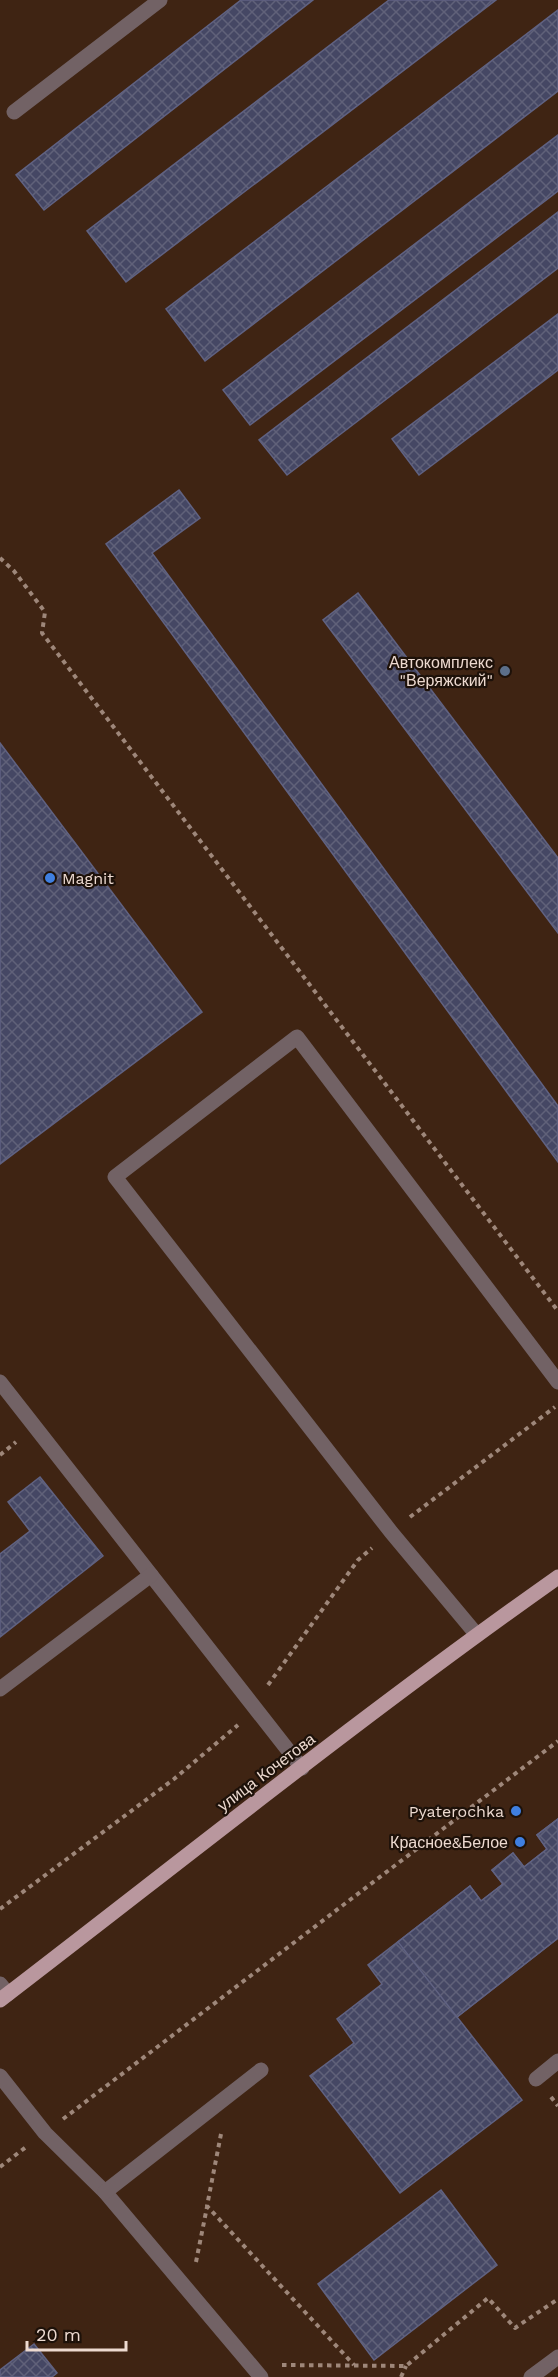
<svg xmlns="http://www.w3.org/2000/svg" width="558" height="2377" font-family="'Work Sans',sans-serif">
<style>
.building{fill:url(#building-cross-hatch);stroke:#606282;stroke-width:1.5}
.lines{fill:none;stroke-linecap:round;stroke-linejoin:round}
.path{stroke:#9e877a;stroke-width:4;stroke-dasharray:4.5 4.5;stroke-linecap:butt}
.minor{stroke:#726265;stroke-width:15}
.major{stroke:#b9979e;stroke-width:15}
.service-dot{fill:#5c6f8a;stroke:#1d1109;stroke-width:2}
.shop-dot{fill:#3f7fe0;stroke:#1d1109;stroke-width:2}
.labels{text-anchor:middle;stroke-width:4.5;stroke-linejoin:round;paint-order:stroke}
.poi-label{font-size:16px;fill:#eddad0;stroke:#1d1109;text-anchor:end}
.street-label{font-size:16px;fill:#eddad0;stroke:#1d1109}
</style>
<defs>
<pattern id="building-cross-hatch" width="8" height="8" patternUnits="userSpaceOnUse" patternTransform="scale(1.5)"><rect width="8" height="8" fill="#454764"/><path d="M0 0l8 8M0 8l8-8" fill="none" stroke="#606179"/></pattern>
</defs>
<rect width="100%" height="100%" fill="#3f2413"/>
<g class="building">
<path d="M241,0H313L44,210L16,175Z"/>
<path d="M389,0H496L126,282L87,231Z"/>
<path d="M558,10V91L205,361L166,309Z"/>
<path d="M558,135V191L250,425L223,390Z"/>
<path d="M558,212V268L287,475L259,440Z"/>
<path d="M558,314V370L419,475L392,439Z"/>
<path d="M179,490L200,518L152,553L558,1106V1162L106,544Z"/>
<path d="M358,593L558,858V933L323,620Z"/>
<path d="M0,743L202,1012L0,1164Z"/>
<path d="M40,1477L103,1556L0,1637V1554L30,1531L8,1502Z"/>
<path d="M558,1819V1938L457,2017L522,2100L400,2193L310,2076L354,2043L337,2019L382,1984L368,1965L470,1886L481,1901L503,1884L492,1870L513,1853L524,1867L547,1849L537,1835Z"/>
<path d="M558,1819V1938L457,2017L398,1942L470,1886L481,1901L503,1884L492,1870L513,1853L524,1867L547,1849L537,1835Z"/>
<path d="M441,2190L497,2265L374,2360L318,2284Z"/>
<path d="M34,2344L57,2373L52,2377H0V2370Z"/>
</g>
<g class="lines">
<g class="path">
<path d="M0,558L14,571L45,612L42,633L558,1311"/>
<path d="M0,1455L16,1442"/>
<path d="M410,1517L555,1407"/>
<path d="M268,1685L358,1560L372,1548"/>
<path d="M0,1909L174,1779L238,1725"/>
<path d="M551,2097L558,2106"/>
<path d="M63,2119L558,1741"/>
<path d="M221,2134L207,2206L354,2365"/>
<path d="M0,2167L26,2147"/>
<path d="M196,2262L207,2207"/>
<path d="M282,2365L406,2366L488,2298L515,2328L558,2299"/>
<path d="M401,2377L406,2366"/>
</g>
<g class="minor">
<path d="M14,112L160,0"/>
<path d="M0,1382L302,1768"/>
<path d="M477,1635L391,1532L115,1177L297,1037L558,1382"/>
<path d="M0,1689L151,1575"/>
<path d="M0,1984L8,1994"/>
<path d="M0,2076L45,2133L105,2192L261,2377"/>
<path d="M536,2079L558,2061"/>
<path d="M105,2192L261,2070"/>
<path d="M531,2377L558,2357"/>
</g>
<path class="major" d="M0,2000C185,1858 367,1712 558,1577"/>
</g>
<circle class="service-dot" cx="505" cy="671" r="6"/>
<g class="shop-dot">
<circle cx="50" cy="878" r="6"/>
<circle cx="516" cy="1811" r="6"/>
<circle cx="520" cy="1842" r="6"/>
</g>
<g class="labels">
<g class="poi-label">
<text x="493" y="668">Автокомплекс<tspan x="493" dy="18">"Веряжский"</tspan></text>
<text x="62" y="884" text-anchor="start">Magnit</text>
<text x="504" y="1817">Pyaterochka</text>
<text x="508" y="1848">Красное&amp;Белое</text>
</g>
<g class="street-label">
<text transform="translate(266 1772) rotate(-37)" y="6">улица Кочетова</text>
</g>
</g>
<path d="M27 2341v9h99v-9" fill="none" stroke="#eddad0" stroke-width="3"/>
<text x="36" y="2341" font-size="18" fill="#eddad0" stroke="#1d1109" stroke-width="4.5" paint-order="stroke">20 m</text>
</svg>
